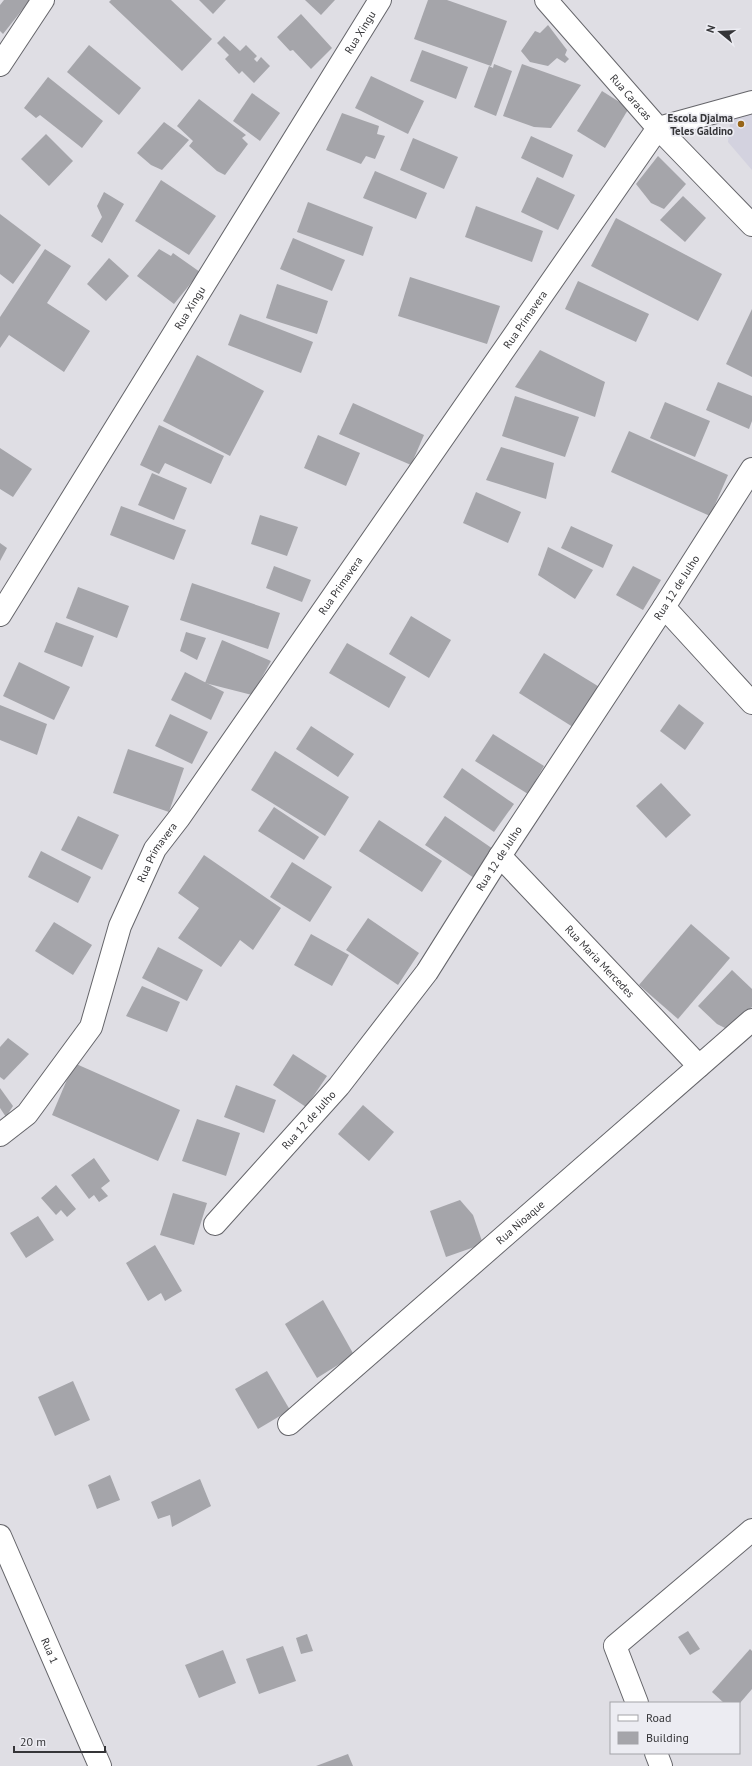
<svg xmlns="http://www.w3.org/2000/svg" width="752" height="1766" font-family="'PT Sans',sans-serif">
<style>
.built{fill:#d3d2df}
.building{fill:#a5a5aa}
.lines{fill:none;stroke-linecap:round;stroke-linejoin:round}
.street-casing{stroke:#65656a;stroke-width:24}
.secondary-casing{stroke:#65656a;stroke-width:24}
.street{stroke:#fff;stroke-width:22}
.secondary{stroke:#fff;stroke-width:22}
.poi-dot{fill:#976518;stroke:#ececf2;stroke-width:1.5}
.labels{text-anchor:middle;stroke-width:3.5;stroke-linejoin:round;paint-order:stroke}
.street-label{font-size:11px;fill:#353538;stroke:#ececf2}
.poi-label{font-size:11px;font-weight:bold;fill:#353538;stroke:#ececf2;text-anchor:end}
</style>
<rect width="100%" height="100%" fill="#dfdee4"/>
<path class="built" d="M752,101V170L728,142L732,105Z"/>
<g class="building">
<path d="M4,0H30L3,34L0,31V5Z"/>
<path d="M111,0H171L212,39L182,71L109,2Z"/>
<path d="M199,0H226L213,14Z"/>
<path d="M305,0H335L321,15Z"/>
<path d="M428,0H447L507,21L491,66L414,39Z"/>
<path d="M301,14L332,48L311,69L293,50L290,51L277,37Z"/>
<path d="M548,25L567,50L565,55L569,59L565,63L557,58L548,66L530,62L521,51L535,31L540,33Z"/>
<path d="M224,36L240,51L246,45L257,56L254,59L257,62L261,57L270,66L254,83L242,71L239,74L225,59L229,55L217,43Z"/>
<path d="M89,45L141,88L119,115L67,72Z"/>
<path d="M422,50L468,67L456,99L410,81Z"/>
<path d="M494,64L512,71L496,116L474,107L489,66L493,68Z"/>
<path d="M522,64L581,85L551,128L534,127L503,116Z"/>
<path d="M371,76L424,101L408,134L355,108Z"/>
<path d="M48,77L103,121L82,148L40,115L36,118L24,108Z"/>
<path d="M602,91L629,108L605,148L577,131Z"/>
<path d="M252,93L280,113L260,141L233,121Z"/>
<path d="M199,99L246,135L242,138L248,144L225,175L217,171L189,146L193,141L177,126Z"/>
<path d="M342,113L379,126L377,134L385,136L375,159L366,156L361,164L326,150Z"/>
<path d="M164,122L189,140L162,170L151,165L137,153Z"/>
<path d="M46,134L73,161L49,186L21,159Z"/>
<path d="M531,136L573,155L563,178L521,158Z"/>
<path d="M413,138L458,157L444,189L400,170Z"/>
<path d="M658,156L686,184L664,209L651,203L636,184Z"/>
<path d="M375,171L427,193L416,219L363,198Z"/>
<path d="M537,177L575,195L558,230L521,212Z"/>
<path d="M161,180L216,216L189,255L135,221Z"/>
<path d="M104,192L124,204L102,243L91,236L102,217L97,206Z"/>
<path d="M683,196L706,218L685,242L660,220Z"/>
<path d="M308,202L373,227L363,256L297,232Z"/>
<path d="M476,206L543,231L532,262L465,237Z"/>
<path d="M0,214L41,245L13,284L0,274Z"/>
<path d="M616,218L722,274L698,321L591,266Z"/>
<path d="M293,238L345,260L332,291L280,269Z"/>
<path d="M45,249L71,266L47,303L90,331L64,372L9,335L0,348V317Z"/>
<path d="M159,249L171,256L173,253L200,272L174,304L137,276Z"/>
<path d="M109,258L129,276L106,301L87,284Z"/>
<path d="M410,277L500,306L487,344L398,316Z"/>
<path d="M578,281L649,314L636,342L565,309Z"/>
<path d="M277,284L328,301L317,334L266,318Z"/>
<path d="M752,309V377L726,364Z"/>
<path d="M240,314L313,342L301,373L228,345Z"/>
<path d="M540,350L605,382L595,417L515,387Z"/>
<path d="M197,355L264,391L230,456L163,421Z"/>
<path d="M718,382L752,396V421L749,429L706,410Z"/>
<path d="M515,396L579,417L565,457L502,436Z"/>
<path d="M665,402L710,421L695,457L650,438Z"/>
<path d="M353,403L424,435L411,465L339,434Z"/>
<path d="M159,425L224,456L211,484L165,463L159,474L140,465Z"/>
<path d="M629,431L728,475L710,516L611,472Z"/>
<path d="M318,435L360,453L346,486L304,468Z"/>
<path d="M501,447L554,463L546,499L486,480Z"/>
<path d="M0,448L32,469L13,497L0,489Z"/>
<path d="M152,473L187,488L174,520L138,505Z"/>
<path d="M476,492L521,512L508,543L463,523Z"/>
<path d="M121,506L186,530L174,560L110,535Z"/>
<path d="M260,515L298,527L287,556L251,544Z"/>
<path d="M571,526L613,545L603,568L561,548Z"/>
<path d="M0,543L7,548L0,561Z"/>
<path d="M548,547L593,570L575,599L538,575Z"/>
<path d="M274,566L311,580L302,602L266,588Z"/>
<path d="M633,566L661,580L643,610L616,595Z"/>
<path d="M192,583L280,613L268,649L180,620Z"/>
<path d="M78,587L129,606L117,638L66,618Z"/>
<path d="M411,616L451,640L429,678L389,654Z"/>
<path d="M56,622L94,636L82,667L44,652Z"/>
<path d="M186,632L206,638L197,660L180,651Z"/>
<path d="M222,640L271,661L252,695L205,683Z"/>
<path d="M347,643L406,677L389,708L329,673Z"/>
<path d="M544,653L601,688L576,729L519,693Z"/>
<path d="M19,662L70,687L54,720L3,696Z"/>
<path d="M185,672L224,692L211,720L171,700Z"/>
<path d="M679,704L704,723L685,750L660,731Z"/>
<path d="M0,705L47,724L37,755L0,740Z"/>
<path d="M170,714L208,732L192,764L155,746Z"/>
<path d="M311,726L354,754L338,777L296,749Z"/>
<path d="M493,734L544,766L528,794L475,761Z"/>
<path d="M128,749L184,768L169,812L113,793Z"/>
<path d="M275,751L349,797L325,836L251,790Z"/>
<path d="M462,768L514,804L494,832L443,797Z"/>
<path d="M661,783L691,815L666,838L636,806Z"/>
<path d="M274,807L319,837L304,860L258,831Z"/>
<path d="M78,816L119,835L102,870L61,850Z"/>
<path d="M445,816L496,851L477,880L425,845Z"/>
<path d="M379,820L442,861L422,892L359,851Z"/>
<path d="M41,851L91,877L78,903L28,877Z"/>
<path d="M204,855L281,908L253,950L240,940L221,967L178,938L199,908L178,893Z"/>
<path d="M292,862L332,887L310,922L270,897Z"/>
<path d="M368,918L419,953L398,985L346,950Z"/>
<path d="M54,922L92,945L73,975L35,951Z"/>
<path d="M691,924L730,958L678,1019L639,985Z"/>
<path d="M311,934L349,955L332,986L294,965Z"/>
<path d="M158,947L203,970L187,1001L142,978Z"/>
<path d="M732,970L752,989V1007L729,1030L717,1024L698,1006Z"/>
<path d="M142,986L180,1002L167,1032L126,1016Z"/>
<path d="M8,1038L29,1054L4,1080L0,1077V1047Z"/>
<path d="M293,1054L327,1076L306,1107L273,1085Z"/>
<path d="M74,1063L180,1110L158,1161L52,1115Z"/>
<path d="M236,1085L276,1100L264,1133L224,1117Z"/>
<path d="M0,1088L13,1106L6,1117L0,1108Z"/>
<path d="M363,1105L394,1132L369,1161L338,1134Z"/>
<path d="M197,1119L240,1133L226,1176L182,1161Z"/>
<path d="M94,1158L110,1181L101,1188L108,1196L99,1202L94,1195L89,1199L71,1175Z"/>
<path d="M56,1185L76,1209L67,1217L61,1210L56,1215L41,1198Z"/>
<path d="M173,1193L207,1203L194,1245L160,1235Z"/>
<path d="M460,1200L473,1215L483,1244L446,1257L430,1211Z"/>
<path d="M38,1216L54,1240L26,1258L10,1233Z"/>
<path d="M155,1245L182,1291L165,1301L161,1293L148,1301L126,1263Z"/>
<path d="M323,1300L354,1355L317,1378L285,1324Z"/>
<path d="M267,1371L290,1410L258,1429L235,1389Z"/>
<path d="M73,1381L90,1420L55,1436L38,1397Z"/>
<path d="M110,1475L120,1500L97,1509L88,1485Z"/>
<path d="M200,1479L211,1506L172,1527L170,1515L158,1519L151,1502Z"/>
<path d="M688,1631L700,1649L690,1655L678,1637Z"/>
<path d="M307,1634L313,1651L301,1654L296,1638Z"/>
<path d="M283,1646L296,1681L259,1694L246,1659Z"/>
<path d="M750,1649L752,1651V1689L740,1703H724L712,1692Z"/>
<path d="M223,1650L236,1683L199,1698L185,1665Z"/>
<path d="M348,1754L353,1766H316Z"/>
</g>
<g class="lines">
<g class="street-casing">
<g id="street">
<path d="M0,65L43,0"/>
<path d="M664,607L752,703"/>
<path id="s1" d="M0,615L380,0"/>
<path id="s2" d="M500,856L699,1066"/>
<path id="s3" d="M0,1135L27,1114L91,1027L120,926L155,849L179,818L658,128L752,225"/>
<path id="s4" d="M215,1224L339,1086L427,972L500,856L664,607L752,469"/>
<path id="s5" d="M289,1424L752,1020"/>
<path id="s6" d="M0,1536L100,1766"/>
<path d="M637,1703L615,1646L752,1530"/>
<path d="M656,1753L661,1766"/>
</g>
</g>
<g class="secondary-casing">
<g id="secondary">
<path id="s7" d="M546,0L658,128L752,102"/>
</g>
</g>
<use href="#street" class="street"/>
<use href="#secondary" class="secondary"/>
</g>
<circle class="poi-dot" cx="741" cy="124" r="4"/>
<g class="labels">
<g class="street-label">
<text dy="4" stroke="none"><textPath href="#s1" startOffset="685">Rua Xingu</textPath></text>
<text dy="4" stroke="none"><textPath href="#s7" startOffset="129">Rua Caracas</textPath></text>
<text dy="4" stroke="none"><textPath href="#s1" startOffset="361">Rua Xingu</textPath></text>
<text dy="4" stroke="none"><textPath href="#s3" startOffset="978">Rua Primavera</textPath></text>
<text dy="4" stroke="none"><textPath href="#s3" startOffset="654">Rua Primavera</textPath></text>
<text dy="4" stroke="none"><textPath href="#s4" startOffset="788">Rua 12 de Julho</textPath></text>
<text dy="4" stroke="none"><textPath href="#s3" startOffset="330">Rua Primavera</textPath></text>
<text dy="4" stroke="none"><textPath href="#s4" startOffset="464">Rua 12 de Julho</textPath></text>
<text dy="4" stroke="none"><textPath href="#s2" startOffset="145">Rua Maria Mercedes</textPath></text>
<text dy="4" stroke="none"><textPath href="#s4" startOffset="140">Rua 12 de Julho</textPath></text>
<text dy="4" stroke="none"><textPath href="#s5" startOffset="307">Rua Nioaque</textPath></text>
<text dy="4" stroke="none"><textPath href="#s6" startOffset="125">Rua 1</textPath></text>
</g>
<g class="poi-label">
<text x="733" y="122">Escola Djalma<tspan x="733" dy="13">Teles Galdino</tspan></text>
</g>
</g>
<rect x="610" y="1702" width="130" height="52" fill="#ececf2" stroke="#a3a3a8"/>
<rect x="618" y="1715" width="20" height="6" fill="#ffffff" stroke="#a3a3a8"/>
<text x="646" y="1722" font-size="12" fill="#353538">Road</text>
<rect x="618" y="1732" width="20" height="12" fill="#a5a5aa" stroke="#a3a3a8"/>
<text x="646" y="1742" font-size="12" fill="#353538">Building</text>
<g transform="translate(720 32) rotate(288)" stroke="#ececf2" stroke-width="3" paint-order="stroke">
<path d="M0-3L7 15L0 10L-7 15Z" fill="#353538"/>
<text y="-6" font-size="11" font-weight="bold" text-anchor="middle" fill="#353538">N</text>
</g>
<path d="M14 1746v6h91v-6" fill="none" stroke="#353538" stroke-width="2"/>
<text x="20" y="1746" font-size="12" fill="#353538" stroke="#ececf2" stroke-width="3" paint-order="stroke">20 m</text>
</svg>
